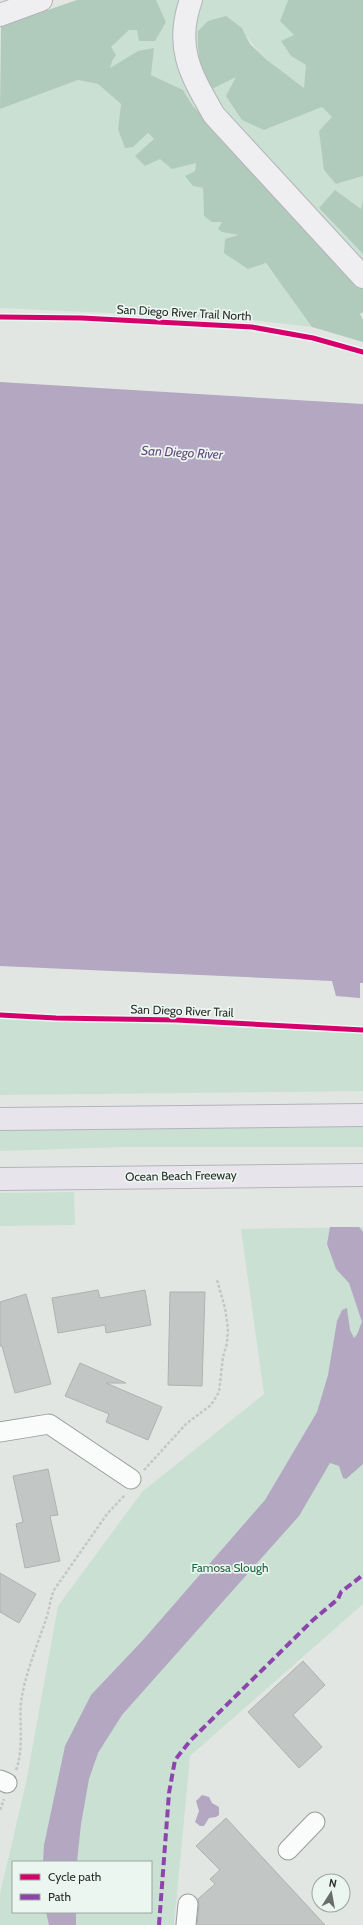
<svg xmlns="http://www.w3.org/2000/svg" width="363" height="1925" font-family="Cabin,sans-serif">
<style>
.green{fill:#c9e0d3;fill-rule:evenodd}
.forest{fill:#b0cbbb}
.water{fill:#b3a7c1}
.building{fill:#c2c6c4;stroke:#aeb2b0}
.lines{fill:none;stroke-linecap:round;stroke-linejoin:round}
.minor-casing{stroke:#989c9a;stroke-width:21}
.major-casing{stroke:#b4b3ba;stroke-width:24}
.highway-casing{stroke:#b4b3ba;stroke-width:24}
.path{stroke:#c5c6c6;stroke-width:2.5;stroke-dasharray:3 2;stroke-linecap:butt}
.minor{stroke:#fafbfb;stroke-width:19}
.major{stroke:#efeef1;stroke-width:22}
.highway{stroke:#e8e4ec;stroke-width:22}
.quiet{stroke:#8e44ad;stroke-width:4;stroke-dasharray:8 4;stroke-linecap:butt}
.cycleway-casing{stroke:#ecf6f0;stroke-width:8}
.cycleway{stroke:#d6006c;stroke-width:5}
.labels{text-anchor:middle;stroke-width:3.5;stroke-linejoin:round;paint-order:stroke}
.street-label{font-size:12px;fill:#292d2b;stroke:#ecf6f0}
.park-label{font-size:12px;fill:#1c6645;stroke:#ecf6f0}
.water-label{font-size:13px;font-style:italic;fill:#65497e;stroke:#ecf6f0}
</style>
<rect width="100%" height="100%" fill="#e1e6e3"/>
<g class="green">
<path d="M156,0H184C182,18 177,37 177,55C178,80 194,103 208,122L192,105L183,90L151,75L110,68L111,47L129,30H137L166,22Z"/>
<path d="M202,0H288L280,21L294,35L281,41L291,56L307,65L304,88C280,70 256,55 242,28L236,76L264,130L322,107L332,117L336,184L363,176V200L361,209L319,208L363,254V260L216,106L199,67L195,43L196,23Z"/>
<path d="M78,80L98,84L121,104L118,129L133,147L148,133L154,139L160,159L196,163L195,171L186,176L203,188L204,216C210,218 217,219 222,222C253,238 291,298 312,327L243,319L0,308V109Z"/>
<path d="M0,1017L363,1033V1091L0,1095Z"/>
<path d="M363,1126V1147H124L0,1151V1129Z"/>
<path d="M74,1192L75,1225L0,1226V1193Z"/>
<path d="M363,1227V1604L190,1756L174,1925H0V1894L26,1783L58,1606L142,1492L264,1394L241,1229ZM13,1862H151V1912H13Z"/>
</g>
<g class="forest">
<path d="M77,0H156L166,22L155,41H139L137,30H129L111,47L116,55L112,61L110,68L138,51L154,48L151,75L183,90L192,105L363,288V312L360,314L363,320V342L312,327L266,263L248,269L224,253L225,239L239,235L222,232L218,229L222,222H212L204,216L203,188L193,186L185,176L195,171L196,163L172,169L160,159L145,166L135,156L154,139L148,133L133,147L125,148L118,129L121,104L98,84L78,80L0,109L1,26Z"/>
<path d="M288,0H363V176L336,184L324,170L319,131L332,117L322,107L264,130L242,120L226,96L236,77L212,89C200,67 197,57 198,31L208,21L226,16L242,28L250,44L267,60L304,88L306,65L291,56L281,41L294,35L280,21Z"/>
<path d="M335,190L361,209L363,200V254L319,208Z"/>
</g>
<g class="water">
<path d="M0,382L363,404V983H360V998L336,996L332,981L0,966Z"/>
<path d="M330,1227H359L363,1232V1464L346,1479L343,1478L339,1466L330,1463L299,1516L122,1715L98,1753L89,1779L81,1824L77,1862H43L44,1845L65,1746L91,1695L143,1640L265,1500L317,1412L328,1375L337,1321L342,1310L347,1308L350,1330L354,1338C359,1334 359,1327 362,1322L349,1283L336,1269L327,1244Z"/>
<path d="M202,1795L209,1797L212,1803L219,1807V1815L216,1817L209,1818L204,1826H200L195,1822L199,1811L196,1801Z"/>
<path d="M46,1912H76V1925H49Z"/>
</g>
<g class="building">
<path d="M98,1290L100,1298L145,1290L151,1325L106,1333L105,1325L58,1333L52,1298Z"/>
<path d="M170,1292H205L202,1386L168,1385Z"/>
<path d="M26,1294L51,1384L15,1393L2,1346H0V1302Z"/>
<path d="M80,1363L126,1383H106L162,1407L148,1440L106,1422L109,1414L65,1396Z"/>
<path d="M48,1469L58,1515L50,1516L60,1561L25,1568L16,1524L23,1522L13,1476Z"/>
<path d="M0,1573L36,1594L19,1623L0,1612Z"/>
<path d="M303,1661L325,1685L293,1715L322,1747L299,1768L248,1712Z"/>
<path d="M226,1818L325,1925H197L199,1905L198,1899L215,1884L210,1879L220,1870L196,1846Z"/>
</g>
<g class="lines">
<g class="minor-casing">
<g id="minor">
<path d="M0,1432L49,1424L131,1479"/>
<path d="M0,1780L7,1783"/>
<path d="M288,1850L315,1822"/>
<path d="M186,1925L188,1904"/>
</g>
</g>
<g class="major-casing">
<g id="major">
<path d="M191,0C174,47 191,75 214,115L363,277"/>
<path d="M0,15L41,0"/>
</g>
</g>
<g class="highway-casing">
<g id="highway">
<path d="M0,1119L363,1115"/>
<path d="M0,1179L363,1175"/>
</g>
</g>
<g class="path">
<path d="M144,1470L187,1423L211,1405L219,1392L223,1357L227,1343L228,1328L225,1308L217,1280"/>
<path d="M16,1770C24,1748 19,1725 21,1702C25,1673 38,1644 47,1616C50,1607 50,1599 54,1590L107,1514L125,1495"/>
<path d="M0,1810L4,1799"/>
</g>
<use href="#minor" class="minor"/>
<use href="#major" class="major"/>
<use href="#highway" class="highway"/>
<path class="quiet" d="M159,1925L169,1793L175,1760L190,1741L313,1620L338,1599L341,1592L363,1575"/>
<g class="cycleway-casing">
<g id="cycleway">
<path d="M0,317L82,318L252,327L313,338L363,352"/>
<path d="M0,1015L56,1018L177,1020L363,1030"/>
</g>
</g>
<use href="#cycleway" class="cycleway"/>
</g>
<g class="labels">
<g class="street-label">
<text transform="translate(184 313) rotate(3)" y="4">San Diego River Trail North</text>
<text transform="translate(182 1011) rotate(2)" y="4">San Diego River Trail</text>
<text transform="translate(181 1176) rotate(-1)" y="4">Ocean Beach Freeway</text>
</g>
<g class="park-label">
<text x="230" y="1572">Famosa Slough</text>
</g>
<g class="water-label">
<text transform="translate(182 452) rotate(3)" y="5">San Diego River</text>
</g>
</g>
<rect x="12" y="1861" width="140" height="52" fill="#ecf6f0" stroke="#9ea6a1"/>
<rect x="20" y="1874" width="20" height="6" fill="#d6006c" stroke="#9ea6a1"/>
<text x="48" y="1881" font-size="12" fill="#292d2b">Cycle path</text>
<rect x="20" y="1894" width="20" height="6" fill="#8e44ad" stroke="#9ea6a1"/>
<text x="48" y="1901" font-size="12" fill="#292d2b">Path</text>
<g transform="translate(331 1893) rotate(11)"><circle r="19" fill="#ecf6f0" stroke="#9ea6a1"/>
<path d="M0-3L7 15L0 10L-7 15Z" fill="#696e6b"/>
<text y="-6" font-size="11" font-weight="bold" text-anchor="middle" fill="#292d2b">N</text>
</g>
</svg>
